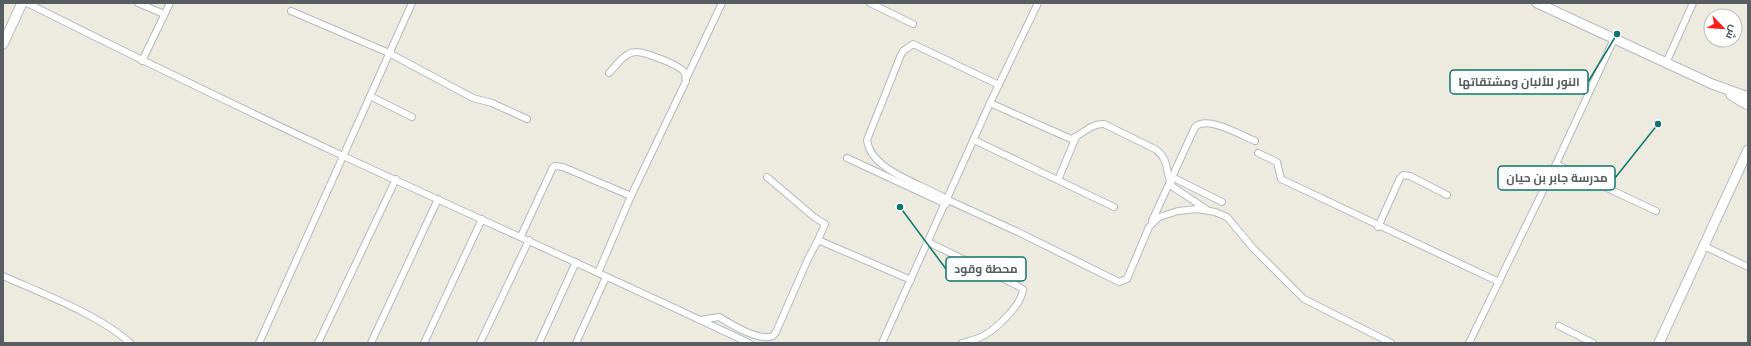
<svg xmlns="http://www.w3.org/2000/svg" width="1751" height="346" font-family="Lato,Cairo,sans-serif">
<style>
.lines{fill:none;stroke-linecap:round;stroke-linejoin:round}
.minor-casing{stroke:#b5b9be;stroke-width:8}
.secondary-casing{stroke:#b5bac0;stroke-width:11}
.minor{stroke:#fff;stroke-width:6}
.secondary{stroke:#fff;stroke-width:9}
.leader{fill:none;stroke:#0f766e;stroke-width:1.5}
.callout-dot{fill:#0f766e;stroke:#fff;stroke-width:1.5}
.callout{fill:#fff;stroke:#0f766e;stroke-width:1.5}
.callout-label{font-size:12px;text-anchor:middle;font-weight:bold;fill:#585d62}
</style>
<rect width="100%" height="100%" fill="#edeadf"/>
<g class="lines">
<g class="minor-casing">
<g id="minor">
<path d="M27,3C131,55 236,106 341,155C477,218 614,279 749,343"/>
<path d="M138,3L164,14"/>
<path d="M870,3L913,24"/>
<path d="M291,11L389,53L473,98L492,103L527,119"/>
<path d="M142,61L170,3"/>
<path d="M1666,63L1693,3"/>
<path d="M686,79L722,3"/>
<path d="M999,85L913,44L903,51L900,57L867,140C871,172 924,184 948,200L1018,232L1119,282L1127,279L1149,227L1159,217L1178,211L1197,209L1215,212L1227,217L1253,248L1304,299L1391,343"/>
<path d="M370,96L412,117"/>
<path d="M990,103L1071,139C1082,135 1091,123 1104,124L1155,149C1171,160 1164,173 1173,187L1206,209"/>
<path d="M974,140L1114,207"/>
<path d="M1258,153L1277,162L1281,179L1499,282"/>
<path d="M847,158L946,204"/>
<path d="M1556,164L1656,211"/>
<path d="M1172,177L1222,202"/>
<path d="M1058,180L1076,137"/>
<path d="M1152,221L1195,127C1207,115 1241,135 1255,141"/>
<path d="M1378,227L1400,178L1403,175L1410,176L1447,195"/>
<path d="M521,236L553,167L555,166L563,167L631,196"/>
<path d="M818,240L911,280"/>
<path d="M928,242L1016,285L1023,289C1022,305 996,329 983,336C977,339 969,341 962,343"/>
<path d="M1704,246L1748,267"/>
<path d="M598,273L631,196L686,81C685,78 686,74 684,72C680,65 643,51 635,52C624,53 616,66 609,73"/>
<path d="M3,276C41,293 100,315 130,343"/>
<path d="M701,320L719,317C731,324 759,342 773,336L776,332L808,259L818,240L825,224L814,217L767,177"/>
<path d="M1559,326L1593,343"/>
<path d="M259,343L412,3"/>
<path d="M318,343L396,179"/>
<path d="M371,343L438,199"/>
<path d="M424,343L482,219"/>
<path d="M480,343L529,240"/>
<path d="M539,343L576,262"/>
<path d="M576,343L606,277"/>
<path d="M882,343L990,103L1038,3"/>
<path d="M1469,343L1556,164L1614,39"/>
</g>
</g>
<g class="secondary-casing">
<g id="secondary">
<path d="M1537,3L1712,84L1748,97"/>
<path d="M3,44L22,3"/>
<path d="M1731,95L1748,105"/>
<path d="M1659,343L1748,150"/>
</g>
</g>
<use href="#minor" class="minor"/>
<use href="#secondary" class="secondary"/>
</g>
<path class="leader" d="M1617 34L1588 82M1658 124L1615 178M900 207L946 269"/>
<g class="callout-dot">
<circle cx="1617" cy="34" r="4"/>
<circle cx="1658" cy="124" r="4"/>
<circle cx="900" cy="207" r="4"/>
</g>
<g class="callout">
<rect x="1450" y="70" width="138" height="24" rx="4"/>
<rect x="1498" y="166" width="117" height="24" rx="4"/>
<rect x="946" y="257" width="80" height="24" rx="4"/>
</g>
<g class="callout-label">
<text x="1519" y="86">النور للألبان ومشتقاتها</text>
<text x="1557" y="182">مدرسة جابر بن حيان</text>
<text x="986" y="273">محطة وقود</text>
</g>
<rect width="1751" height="346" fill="none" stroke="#585d62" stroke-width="8"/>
<g transform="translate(1723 28) rotate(115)"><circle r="19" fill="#ffffff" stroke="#bcbec0"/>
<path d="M0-3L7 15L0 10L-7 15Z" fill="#fa1f18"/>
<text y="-6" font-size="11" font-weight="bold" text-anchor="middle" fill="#585d62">ش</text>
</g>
</svg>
